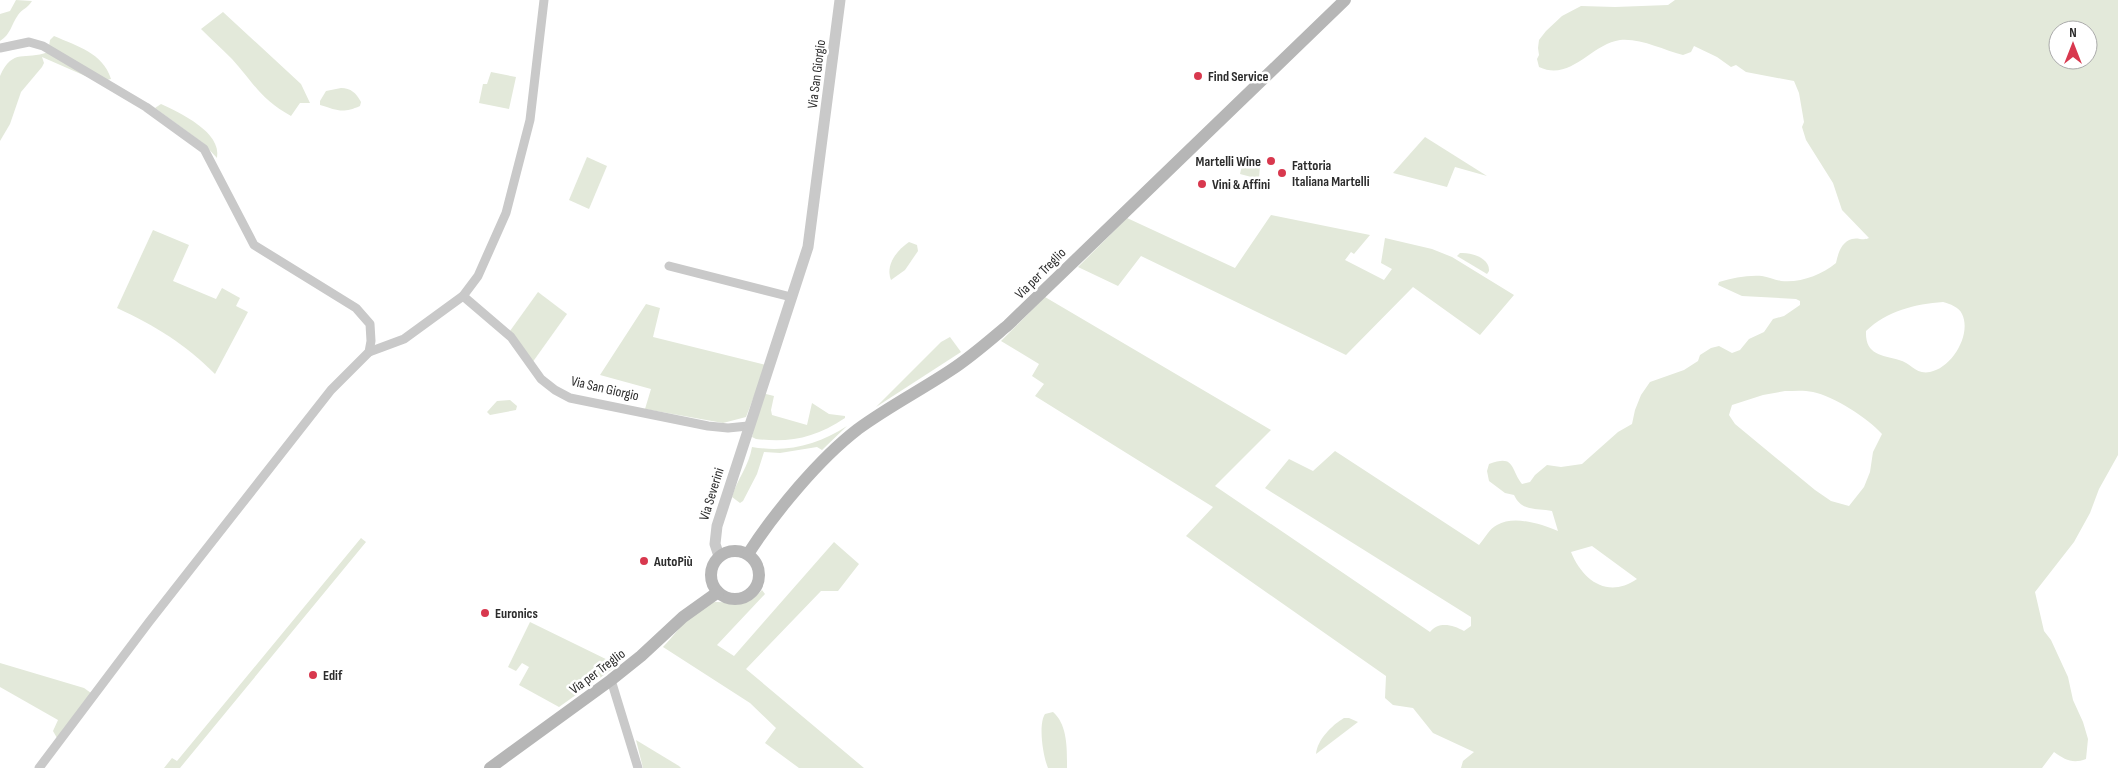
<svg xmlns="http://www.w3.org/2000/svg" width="2118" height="768" font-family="'Sofia Sans Condensed',sans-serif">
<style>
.green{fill:#e3e9da;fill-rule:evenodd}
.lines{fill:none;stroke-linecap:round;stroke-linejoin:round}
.minor{stroke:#c9c9c9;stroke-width:9}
.tertiary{stroke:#c9c9c9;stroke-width:11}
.secondary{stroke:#b6b6b6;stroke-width:12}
.poi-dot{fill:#d8384e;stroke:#fff;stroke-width:2}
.labels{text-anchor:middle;stroke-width:5;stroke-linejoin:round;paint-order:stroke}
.street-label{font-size:14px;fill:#2c2c2c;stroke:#fff}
.poi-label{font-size:14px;font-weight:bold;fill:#2c2c2c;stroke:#fff;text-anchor:start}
</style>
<rect width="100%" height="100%" fill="#fff"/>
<g class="green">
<path d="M16,0L32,1C28,8 22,9 18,15C11,25 11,34 0,41V14L10,11Z"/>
<path d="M1675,0H2118V455L2099,489L2090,513L2074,542L2035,592L2044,631L2051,640L2068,677L2073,700L2083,722L2088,739L2086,759C2073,764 2065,760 2054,752L2042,768H1461L1463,761L1474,752L1433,733L1413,708L1393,705L1385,698L1386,676L1186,536L1213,507L1035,396L1044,384L1032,376L1039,364L1001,341L1045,297L1271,430L1215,486L1430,632C1439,621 1453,625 1464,631L1471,626V617L1265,488L1289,459L1313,471L1335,451L1479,545C1485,538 1489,529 1497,525C1514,515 1541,524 1558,531L1552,511C1536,508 1522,512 1514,495L1505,493L1489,481L1487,471L1489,464C1515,454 1510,468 1522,484L1530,482L1535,475L1547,465L1561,467L1582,464L1618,432L1632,424L1635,410L1641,395L1650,382L1684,370L1698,361L1700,355L1711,348L1719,346L1732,353L1740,350L1749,339L1764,332L1773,319L1784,316L1800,305V301L1796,299L1742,296L1718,285L1719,282C1733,278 1747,275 1762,276C1768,277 1775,280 1781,281C1801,283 1821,275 1836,263C1838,254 1841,242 1852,239C1858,237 1863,241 1869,238L1842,210L1833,183L1806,140L1802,127L1804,122L1799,93L1794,81L1746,72L1736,65L1731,67L1717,57L1694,46L1691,52L1683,55C1663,50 1641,38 1620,40C1591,44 1571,82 1539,67L1537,59L1539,55L1538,48L1539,40L1546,31L1562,16L1581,6L1615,7L1668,5ZM2058,30H2088V60H2058ZM1943,302C1950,304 1959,307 1962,314C1972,334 1952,368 1930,372C1916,375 1911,363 1899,360C1881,355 1865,355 1866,331C1887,311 1915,304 1943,302ZM1785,391C1794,391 1804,390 1813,392C1833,396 1868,418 1882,434L1873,452L1870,472L1864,487L1849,506L1831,501L1815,490L1735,424L1729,415L1732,405L1763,395ZM1592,546L1637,579C1608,599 1583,581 1571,552Z"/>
<path d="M223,12L301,84L310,103H300L291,116C261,100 253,82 232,59C222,49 211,39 201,29Z"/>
<path d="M54,36C77,46 103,53 111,79L99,82L42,57L44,63L42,67L21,92L10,124L0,141V76C13,47 25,61 48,52L50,40Z"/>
<path d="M491,72L516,77L509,109L479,103L483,84H487Z"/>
<path d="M341,88C351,88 356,93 361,102L360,106C342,114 337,110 320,105V101L326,91Z"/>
<path d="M161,104C180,113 222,132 217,158L203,143L155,108Z"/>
<path d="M1425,137L1487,176L1455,167L1447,187L1393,173Z"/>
<path d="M1244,156L1251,157V162L1260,165L1259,179L1240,174Z"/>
<path d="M587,157L607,166L589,209L569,200Z"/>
<path d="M1271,215L1370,235L1354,254L1351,252L1345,260L1384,280L1392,269L1381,263L1385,238L1432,249L1452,257L1514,295L1480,335L1413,287L1346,355L1141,256L1118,286L1078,267L1127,218L1235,268Z"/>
<path d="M153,230L189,245L173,281L216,299L222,288L240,298L236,306L248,312L215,374C185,344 156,326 117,308Z"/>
<path d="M909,242L917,245L918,251L905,270L891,280C885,265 897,250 909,242Z"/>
<path d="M1460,253C1471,252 1490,258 1489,271L1487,274L1457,256Z"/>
<path d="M538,292L567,314L532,363L510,331Z"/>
<path d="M646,304L660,308L653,337L766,365L746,417L723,423L645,409L651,389L600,375Z"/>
<path d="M950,337L961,352L876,407L941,342Z"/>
<path d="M762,393L774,396L771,410L772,415L807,425L812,403L829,414L845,416V418C815,438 790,443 756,439L752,437Z"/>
<path d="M510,400L517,406L516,410L490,415L487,412L497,401Z"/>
<path d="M847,426L822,450L817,447L780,453L764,452L757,474L743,501L740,503L732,497C737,479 749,466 752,447C787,453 818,445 847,426Z"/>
<path d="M361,538L366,542L180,768H164L172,758L177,761Z"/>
<path d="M834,542L859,564L838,591H821L746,669L864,768H799L765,743L776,728L750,703L663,647C673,637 690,614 701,607C724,592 738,618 762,590L765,594L717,645L734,656Z"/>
<path d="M530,622L618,665L559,707L519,685L529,667L522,663L516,671L508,667Z"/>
<path d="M0,663L84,688L91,693L57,738L53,731L58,720L0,687Z"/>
<path d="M1053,712C1068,725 1067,750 1067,768H1048C1043,756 1038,725 1045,714Z"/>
<path d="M1344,718H1349L1358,722L1316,754C1317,740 1332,725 1344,718Z"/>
<path d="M636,740L679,766L681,768H643Z"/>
</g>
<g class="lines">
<g class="minor">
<path d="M0,48L29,42L43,46L146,107L204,149L254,245L356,308L370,324L371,341L369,352L331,390L149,622L39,768"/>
<path d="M669,266L791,297"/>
<path d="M463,296L511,337L541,379L555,390L570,398L708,426L728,428L748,426"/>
<path d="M369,352L404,339L463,296L478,276L506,213L530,120L544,0"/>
<path d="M611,680L638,768"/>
</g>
<path class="tertiary" d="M719,556L715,544L717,526L808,247L840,0"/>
<g class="secondary">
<circle cx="735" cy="575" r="24"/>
<path d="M748,554C775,512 819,459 858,429C888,407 921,390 951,370C971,357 989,341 1008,325L1345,0"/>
<path d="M490,768L611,680L641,656L683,617L718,592"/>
</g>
</g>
<g class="poi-dot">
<circle cx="1198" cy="76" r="5"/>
<circle cx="1271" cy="161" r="5"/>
<circle cx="1282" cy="173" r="5"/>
<circle cx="1202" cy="184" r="5"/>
<circle cx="644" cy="561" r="5"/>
<circle cx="485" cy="613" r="5"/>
<circle cx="313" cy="675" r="5"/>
</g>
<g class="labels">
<g class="street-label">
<text transform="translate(816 74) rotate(-83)" y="5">Via San Giorgio</text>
<text transform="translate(1040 273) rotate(-45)" y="5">Via per Treglio</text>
<text transform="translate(605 388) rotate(13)" y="5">Via San Giorgio</text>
<text transform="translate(711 494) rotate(-73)" y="5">Via Severini</text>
<text transform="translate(597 671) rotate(-37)" y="5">Via per Treglio</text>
</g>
<g class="poi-label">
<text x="1208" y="81">Find Service</text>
<text x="1261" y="166" text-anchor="end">Martelli Wine</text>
<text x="1292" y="170">Fattoria<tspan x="1292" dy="16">Italiana Martelli</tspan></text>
<text x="1212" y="189">Vini &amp; Affini</text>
<text x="654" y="566">AutoPiù</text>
<text x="495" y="618">Euronics</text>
<text x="323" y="680">Edif</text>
</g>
</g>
<g transform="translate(2073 45)"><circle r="24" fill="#ffffff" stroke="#ababab"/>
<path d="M0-4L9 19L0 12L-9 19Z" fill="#d8384e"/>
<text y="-8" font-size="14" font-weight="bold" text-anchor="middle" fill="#2c2c2c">N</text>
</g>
</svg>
